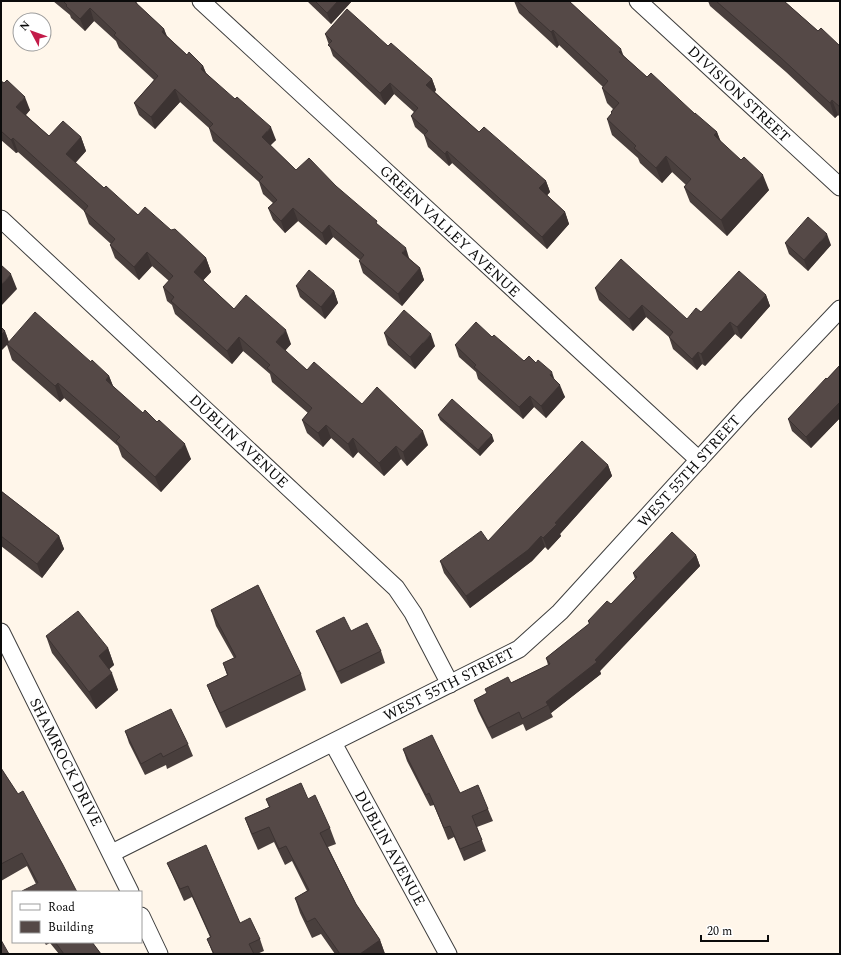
<svg xmlns="http://www.w3.org/2000/svg" width="841" height="955" font-family="Spectral,serif">
<style>
.lines{fill:none;stroke-linecap:round;stroke-linejoin:round}
.minor-casing{stroke:#3e3e3e;stroke-width:19}
.minor{stroke:#fff;stroke-width:17}
.wall{fill:#493f3d}
.shaded-wall{fill:#3c3332}
.building{fill:#554947;stroke:#3c3332}
.labels{text-anchor:middle;stroke-width:4;stroke-linejoin:round;paint-order:stroke}
.street-label{font-size:15px;fill:#0b0b0b;stroke:#fff}
</style>
<rect width="100%" height="100%" fill="#fff6ea"/>
<g class="lines">
<g class="minor-casing">
<g id="minor">
<path d="M201,1L699,460"/>
<path d="M638,1L840,187"/>
<path d="M1,219L396,588L413,613L450,684"/>
<path d="M1,632L130,892"/>
<path d="M333,743L448,954"/>
<path d="M112,853L519,649L560,612L747,407L840,309"/>
<path d="M141,916L159,954"/>
</g>
</g>
<use href="#minor" class="minor"/>
</g>
<g class="wall">
<path d="M53,1H136L138,5L164,29L167,36L187,55L203,66L206,73L276,140L270,145L296,170L336,186L379,226L410,259L420,268L424,280L402,306L363,273L359,261L360,260L333,237L326,245L298,221L285,233L273,220L268,208L273,203L263,194L259,182L213,141L209,128L180,102L155,129L139,115L134,103L154,80L119,48L116,41L94,21L85,31L71,18L70,15Z"/>
<path d="M307,1H352L331,24Z"/>
<path d="M514,1H569L624,56L647,77L695,114L717,132L720,141L769,190L727,236L690,202L684,187L686,185L672,172L662,183L640,163L638,158L612,135L607,119L611,114V112L613,109L607,103L602,88L603,87L559,45L557,48L519,13Z"/>
<path d="M708,1H784L818,31L840,46V117L838,115L835,118L786,72L710,6Z"/>
<path d="M325,34L388,46L432,79L436,90L435,92L479,132L546,181L550,192L547,195L565,212L569,224L547,249L452,163L449,166L428,147L424,135L415,127L411,116L414,112L394,94L385,105L333,56Z"/>
<path d="M1,81L30,110L26,115L49,136L81,137L86,151L75,163L104,188L138,215L171,230L206,258L211,272L203,280L234,309L291,344L285,351L307,370L428,445L407,466L401,459L384,476L358,452L353,458L331,438L323,447L307,433L302,420L308,413L272,382L270,374L243,351L232,364L175,314L172,305L167,301L163,287L169,281L152,266L139,280L115,258L110,245L111,244L89,224L84,211L18,152L16,153L1,140Z"/>
<path d="M785,243L831,245L808,271L789,254Z"/>
<path d="M296,286L334,291L338,303L325,319L300,297Z"/>
<path d="M595,288L687,319L701,312L766,295L770,306L741,339L735,334L705,366L702,364L697,370L673,349L669,337L646,317L633,331L599,300Z"/>
<path d="M5,331L9,342L91,362L109,376L113,386L191,459L161,492L122,457L118,446L64,398L60,402L12,360L7,345Z"/>
<path d="M384,333L435,346L415,369L388,345Z"/>
<path d="M492,337L524,361L555,380L565,397L546,418L534,407L523,419L478,379L476,372L459,357L455,345Z"/>
<path d="M840,365V418L811,448L792,431L788,419L827,379Z"/>
<path d="M438,415L494,441L480,456L440,420Z"/>
<path d="M608,465L612,476L560,534L561,536L548,550L545,547L532,561L470,608L444,573L440,561L488,541Z"/>
<path d="M1,491L59,536L64,549L42,578L1,546Z"/>
<path d="M696,555L700,566L600,671L601,674L551,713L553,717L526,731L523,724L492,739L478,711L474,700L548,665L546,658L589,624L588,621L611,604L635,579L633,573Z"/>
<path d="M211,610L301,674L306,690L226,728L213,700L207,685L227,675L223,663L234,658L216,626Z"/>
<path d="M316,631H351L381,651L385,663L341,684L321,642Z"/>
<path d="M46,636L108,648L114,665L109,669L118,690L96,709L52,653Z"/>
<path d="M125,731L188,744L193,756L167,769L166,765L145,775L129,743Z"/>
<path d="M403,749L460,793L488,809L493,821L477,827L486,851L464,861L454,837L448,840L434,805L430,806L407,761Z"/>
<path d="M1,768L63,865L36,884L27,866L1,881Z"/>
<path d="M266,799H308L330,828L336,844L328,847L356,904L380,940L385,954H335L321,934L312,938L300,913L295,898L307,891L292,861L285,865L274,842L258,850L251,834L245,818L269,807Z"/>
<path d="M167,863L260,939L264,951L257,954H213L207,939L210,937L192,897L184,901L172,874Z"/>
<path d="M44,942H92L101,954H59L50,943L46,945Z"/>
</g>
<g class="shaded-wall">
<path d="M338,1H352L331,24L327,13Z"/>
<path d="M90,8L94,21L85,31L80,19Z"/>
<path d="M164,29L168,41L162,32Z"/>
<path d="M553,30L559,45L557,48L551,32Z"/>
<path d="M621,49L627,65L619,52Z"/>
<path d="M203,66L208,78L201,69Z"/>
<path d="M432,79L436,90L431,96L426,85Z"/>
<path d="M390,83L394,94L385,105L380,93Z"/>
<path d="M175,89L180,102L155,129L151,117Z"/>
<path d="M25,97L30,110L21,120L16,107Z"/>
<path d="M832,100L838,115L835,118L830,103Z"/>
<path d="M271,127L276,140L267,149L262,137Z"/>
<path d="M717,132L723,147L714,135Z"/>
<path d="M81,137L86,151L71,168L66,154Z"/>
<path d="M13,138L18,152L16,153L11,140Z"/>
<path d="M447,151L452,163L449,166L445,154Z"/>
<path d="M666,156L672,172L662,183L656,168Z"/>
<path d="M763,175L769,190L727,236L721,220Z"/>
<path d="M546,181L550,192L543,200L539,188Z"/>
<path d="M293,208L298,221L285,233L281,221Z"/>
<path d="M565,212L569,224L547,249L542,237Z"/>
<path d="M329,225L333,237L326,245L322,233Z"/>
<path d="M827,234L831,245L808,271L804,260Z"/>
<path d="M406,248L410,261L402,253Z"/>
<path d="M147,252L152,266L139,280L134,267Z"/>
<path d="M206,258L211,272L199,285L194,272Z"/>
<path d="M420,268L424,280L402,306L398,294Z"/>
<path d="M11,274L17,289L1,306V285Z"/>
<path d="M334,291L338,303L325,319L321,307Z"/>
<path d="M766,295L770,306L741,339L737,327Z"/>
<path d="M642,305L646,317L633,331L629,319Z"/>
<path d="M730,322L735,334L705,366L701,354Z"/>
<path d="M286,330L291,344L280,356L276,342Z"/>
<path d="M5,331L9,343L1,351V335Z"/>
<path d="M431,334L435,346L415,369L410,357Z"/>
<path d="M239,337L243,351L232,364L227,351Z"/>
<path d="M698,352L702,364L697,370L692,359Z"/>
<path d="M552,372L556,384L550,375Z"/>
<path d="M109,376L115,391L106,380Z"/>
<path d="M58,383L64,398L60,402L55,386Z"/>
<path d="M560,385L565,397L546,418L541,406Z"/>
<path d="M530,396L534,407L523,419L519,407Z"/>
<path d="M840,402V418L811,448L806,437Z"/>
<path d="M326,425L331,438L323,447L318,433Z"/>
<path d="M423,431L428,445L407,466L403,452Z"/>
<path d="M492,435L494,441L480,456L478,450Z"/>
<path d="M353,438L358,452L353,458L348,444Z"/>
<path d="M185,444L191,459L161,492L155,477Z"/>
<path d="M396,446L401,459L384,476L379,463Z"/>
<path d="M608,465L612,476L560,534L561,536L548,550L543,538L555,523Z"/>
<path d="M59,536L64,549L42,578L37,564Z"/>
<path d="M541,536L545,547L532,561L470,608L466,596Z"/>
<path d="M696,555L700,566L600,671L601,674L551,713L548,705L546,702L595,660Z"/>
<path d="M108,648L114,665L105,673L99,656Z"/>
<path d="M112,673L118,690L96,709L89,692Z"/>
<path d="M380,940L385,954H360Z"/>
</g>
<g class="building">
<path d="M63,1H135H134L164,29L162,32L187,55L189,52L203,66L201,69L235,99L237,97L271,127L262,137L296,170L309,158L336,186L377,221L376,223L406,248L402,253L420,268L398,294L359,261L364,255L329,225L322,233L293,208L281,221L268,208L277,200L259,181L263,177L209,128L213,124L175,89L151,117L134,103L158,76L114,35L116,33L90,8L80,19L66,6L67,5Z"/>
<path d="M315,1H338L327,13Z"/>
<path d="M517,1H569L621,49L619,52L647,77L651,73L695,114V113L717,132L714,135L741,160L744,157L763,175L721,220L684,187L691,179L666,156L656,168L634,148L636,146L607,119L612,113L611,112L619,103L602,88L608,81L553,30L551,32Z"/>
<path d="M716,1H784L818,31L821,28L840,46V107L832,100L830,103L780,57Z"/>
<path d="M347,9L388,46L391,43L432,79L426,85L479,132L484,127L546,181L539,188L565,212L542,237L447,151L445,154L424,135L428,131L411,116L418,108L390,83L380,93L328,45L332,41L325,34Z"/>
<path d="M7,80L25,97L16,107L49,136L63,121L81,137L66,154L104,188L106,186L138,215L145,207L171,230L175,229L206,258L194,272L234,309L246,295L286,330L276,342L307,370L314,362L362,404L377,387L423,431L403,452L396,446L379,463L353,438L348,444L326,425L318,433L302,420L312,408L267,368L270,365L239,337L227,351L171,301L174,297L163,287L173,276L147,252L134,267L110,245L115,239L84,211L88,206L13,138L11,140L1,131V81L4,83Z"/>
<path d="M808,217L827,234L804,260L785,243Z"/>
<path d="M621,259L687,319L696,308L701,312L739,271L766,295L737,327L730,322L701,354L698,352L692,359L669,337L673,332L642,305L629,319L595,288Z"/>
<path d="M1,265L11,274L1,285Z"/>
<path d="M309,270L334,291L321,307L296,286Z"/>
<path d="M404,310L431,334L410,357L384,333Z"/>
<path d="M35,312L91,362L92,360L109,376L106,380L143,413L145,410L157,422L159,420L185,444L155,477L116,441L120,437L58,383L55,386L7,344Z"/>
<path d="M476,322L492,337L494,335L524,361L529,356L536,363L538,360L552,372L550,375L560,385L541,406L530,396L519,407L474,367L476,365L455,345Z"/>
<path d="M1,327L5,331L1,335Z"/>
<path d="M840,365V402L806,437L788,419L826,378L827,379Z"/>
<path d="M452,399L492,435L478,450L438,415Z"/>
<path d="M582,441L608,465L555,523L557,524L543,538L541,536L528,550L466,596L440,561L481,531L488,541Z"/>
<path d="M1,491L59,536L37,564L1,536Z"/>
<path d="M672,532L696,555L595,660L597,662L546,702L548,705L522,719L519,712L488,728L474,700L487,693L485,689L508,677L511,683L550,664L546,658L590,623L588,621L607,601L611,604L637,577L633,573Z"/>
<path d="M258,585L301,674L220,713L207,685L228,675L223,663L236,657L211,610Z"/>
<path d="M78,611L108,648L99,656L112,673L89,692L46,636Z"/>
<path d="M344,617L351,631L367,623L381,651L337,672L316,631Z"/>
<path d="M171,709L188,744L163,757L161,753L141,764L125,731Z"/>
<path d="M432,735L460,793L478,785L488,809L472,816L482,840L460,849L450,826L444,828L429,793L426,795L403,749Z"/>
<path d="M1,768L18,794L23,791L63,865L77,892H22V891L38,883L22,853L1,864Z"/>
<path d="M301,783L308,799L315,795L330,828L320,833L356,904L380,940L360,954H340L315,918L307,922L295,898L309,890L286,846L279,849L269,827L252,834L245,818L270,807L266,799Z"/>
<path d="M206,845L240,923L250,918L260,939L249,944L254,954H214L207,939L211,937L188,886L180,889L167,863Z"/>
<path d="M1,940L9,954H1Z"/>
<path d="M55,942H92L101,954H64Z"/>
</g>
<g class="labels">
<g class="street-label">
<text transform="translate(739 94) rotate(43)" y="5">DIVISION STREET</text>
<text transform="translate(450 231) rotate(43)" y="5">GREEN VALLEY AVENUE</text>
<text transform="translate(239 441) rotate(43)" y="5">DUBLIN AVENUE</text>
<text transform="translate(689 471) rotate(-48)" y="5">WEST 55TH STREET</text>
<text transform="translate(449 684) rotate(-27)" y="5">WEST 55TH STREET</text>
<text transform="translate(66 762) rotate(63)" y="5">SHAMROCK DRIVE</text>
<text transform="translate(390 848) rotate(61)" y="5">DUBLIN AVENUE</text>
</g>
</g>
<rect width="841" height="955" fill="none" stroke="#0b0b0b" stroke-width="4"/>
<rect x="12" y="891" width="130" height="52" fill="#ffffff" stroke="#9d9d9d"/>
<rect x="20" y="904" width="20" height="6" fill="#ffffff" stroke="#9d9d9d"/>
<text x="48" y="911" font-size="12" fill="#0b0b0b">Road</text>
<rect x="20" y="921" width="20" height="12" fill="#554947" stroke="#9d9d9d"/>
<text x="48" y="931" font-size="12" fill="#0b0b0b">Building</text>
<g transform="translate(32 32) rotate(311)"><circle r="19" fill="#ffffff" stroke="#9d9d9d"/>
<path d="M0-3L7 15L0 10L-7 15Z" fill="#c31b49"/>
<text y="-6" font-size="11" font-weight="bold" text-anchor="middle" fill="#0b0b0b">N</text>
</g>
<path d="M701 935v6h67v-6" fill="none" stroke="#0b0b0b" stroke-width="2"/>
<text x="707" y="935" font-size="12" fill="#0b0b0b" stroke="#ffffff" stroke-width="3" paint-order="stroke">20 m</text>
</svg>
